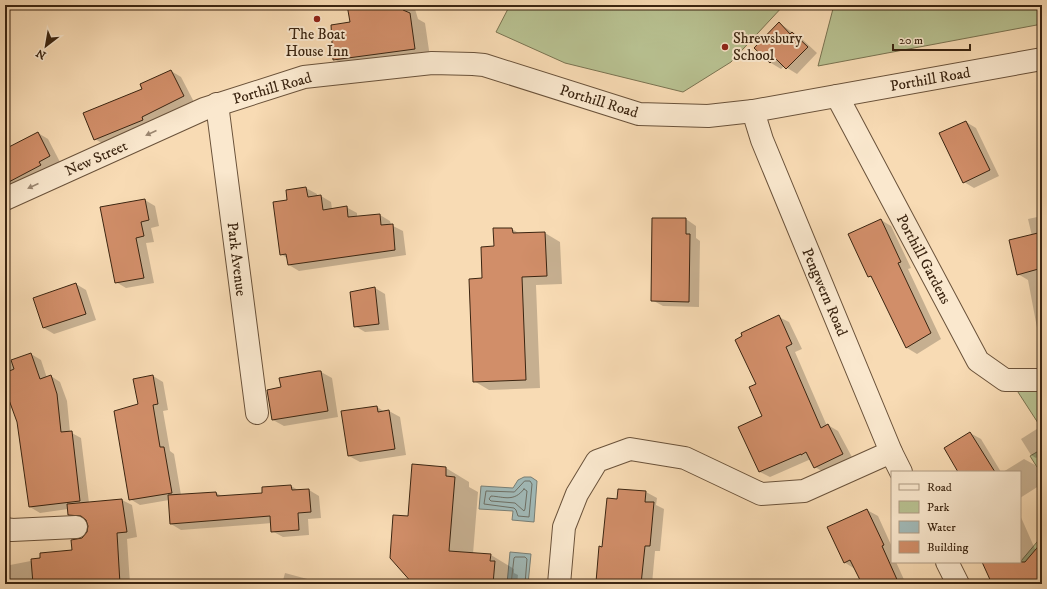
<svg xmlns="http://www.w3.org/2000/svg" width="1047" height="589" font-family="'IM FELL DW Pica',serif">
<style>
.green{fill:#b8c191;stroke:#7a7351}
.water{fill:#a1b9b7;stroke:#787e75}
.shadow{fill:#0003}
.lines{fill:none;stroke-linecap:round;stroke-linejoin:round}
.shore{stroke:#6e6f64;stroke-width:1}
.building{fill:#d18e69;stroke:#3b2511}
.minor-casing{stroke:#6a523a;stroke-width:24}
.tertiary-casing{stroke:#6a523a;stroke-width:24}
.minor{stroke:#fae8ce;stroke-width:22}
.tertiary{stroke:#fae8ce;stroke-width:22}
.oneway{fill:#9a8670}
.poi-dot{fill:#8f2418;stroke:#fae8ce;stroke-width:1.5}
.labels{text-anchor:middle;stroke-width:4;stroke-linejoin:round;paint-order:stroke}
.poi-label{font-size:15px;fill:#3b2511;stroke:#fae8ce}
.street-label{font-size:15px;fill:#3b2511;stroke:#fae8ce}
</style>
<rect width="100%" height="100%" fill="#f8dbb4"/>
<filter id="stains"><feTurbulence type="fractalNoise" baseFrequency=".005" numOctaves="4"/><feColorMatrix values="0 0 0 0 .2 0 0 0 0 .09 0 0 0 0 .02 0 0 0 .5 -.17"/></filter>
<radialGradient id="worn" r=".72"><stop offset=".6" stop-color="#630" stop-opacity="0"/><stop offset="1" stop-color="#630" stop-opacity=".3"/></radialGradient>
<g class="green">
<path d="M510,5H784L731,62L683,92L565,63L496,32Z"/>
<path d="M834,5H1042V24L818,66Z"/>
<path d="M1016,389H1042V430L1040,426Z"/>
<path d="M1042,449V475L1030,456Z"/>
<path d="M1042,536V557L1024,564L1021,561Z"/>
</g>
<g class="water">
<path d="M524,477H531L537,481L534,522L512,520L513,511L479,509L481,486L513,488L518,480Z"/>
<path d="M510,552L531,554L528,584H507Z"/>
</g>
<g class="shadow">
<path d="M348,5H407L415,9L418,19L425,23L430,57L349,68L334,59L352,23Z"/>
<path d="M779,23L802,39L817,53L797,74L784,66L781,69L771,63L755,48Z"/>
<path d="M171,71L181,77L194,102L105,145L95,139Z"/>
<path d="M966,122L976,128L999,176L974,188L964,182Z"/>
<path d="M38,133L48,139L60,162L5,192V150Z"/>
<path d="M306,188L317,194V197L321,196L331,202L332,209L346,207L357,213V218L380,215L390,221L391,225L403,231L406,255L299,271L289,265L287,258L281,254L288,201Z"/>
<path d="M145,200L155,206L159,226L151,228L154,242L146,243L154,283L126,288L116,282Z"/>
<path d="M1042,216V335L1038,333L1028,280L1018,274L1032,236L1028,219Z"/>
<path d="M686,219L696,226V238L700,241L699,307L663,306L652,300Z"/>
<path d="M881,220L891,226L911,268L908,269L941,339L917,354L907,348L874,279L869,276Z"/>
<path d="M512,229L520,234L545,233L560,242L562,284L536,285L540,388L489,390L474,381L483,279L495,247Z"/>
<path d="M76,284L86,290L96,320L54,334L44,328Z"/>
<path d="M375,288L385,294L389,330L365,332L355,326Z"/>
<path d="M779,317L789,322L802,349L795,352L827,426L828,425L838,431L853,459L825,473L815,467L811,459L770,477L760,472L739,427L763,417L757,385Z"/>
<path d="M31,354L41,360L47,378L51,376L60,382L67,401L70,432L81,438L89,503L122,500L132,505L137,537L127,539L130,584H5V566L41,559L73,551L88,533L89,526L86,520H79L69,514L68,509L40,513L30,507L18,422L5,389V363Z"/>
<path d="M321,372L332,378L338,417L284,426L273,420L282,388L280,379Z"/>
<path d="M153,376L163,382L168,410L163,411L170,451L174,454L181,495L216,493L222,496L263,494V488L291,486L300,491L309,490L319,496L321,518L308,519L309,535L283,537L272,531V523L181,530L171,524L169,500L140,505L130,499L139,405Z"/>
<path d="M377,407L385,412L389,411L400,417L406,455L360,462L349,456Z"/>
<path d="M1040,427L1042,429V454L1036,458L1031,455L1021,439Z"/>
<path d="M970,433L981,439L1001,472H959Z"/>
<path d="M1024,459L1035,465L1042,477V484L1020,498V472H1003Z"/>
<path d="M446,468L469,482V487L478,492L473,554L491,555L514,569V573L518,575L517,584H415L409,517Z"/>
<path d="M619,490L646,492L657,498L656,505L664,509L660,551H655L652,584H599L597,582L603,548L618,501Z"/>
<path d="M867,510L878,516L892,547V562H896L906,584H863L855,569L844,562Z"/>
<path d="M1020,515L1035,549L1042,555V584H996L983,562H1020Z"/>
<path d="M285,573L311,580L317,584H282Z"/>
</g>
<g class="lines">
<g class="shore">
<path d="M525,481H530L532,484L529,517L518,516L516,510L514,508L484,504L486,491L514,492Z"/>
<path d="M524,489L527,491L525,509L524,511L515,503L491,501L489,499L491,496C505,497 514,502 524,489Z"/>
<path d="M511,584L514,558L515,557H525L527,559L525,584"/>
</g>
</g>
<g class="building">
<path d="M347,5H402L403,10L410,13L415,49L333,60L331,25L350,22Z"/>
<path d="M779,22L790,34L792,32L808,47L786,69L775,58L770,63L754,48Z"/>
<path d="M171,70L184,96L142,117L143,120L94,140L83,113L142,89L140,84Z"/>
<path d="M966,121L990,170L963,183L939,133Z"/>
<path d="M38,132L50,156L39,162L41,165L5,184V149Z"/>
<path d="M306,187L308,197L321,195L323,210L347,206L348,217L380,214L381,225L393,224L395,250L288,265L286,254L280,255L273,202L287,200L286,190Z"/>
<path d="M145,199L149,220L141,222L144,236L136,238L144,278L115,283L100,207Z"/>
<path d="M652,218H686V234H690L689,302L651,301Z"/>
<path d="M881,219L901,262L898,263L931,333L906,348L871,276L868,277L848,234Z"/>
<path d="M493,228H512L513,233L545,232L547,276L522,277L526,380L473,382L469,279L482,278L481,247L494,246Z"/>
<path d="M1042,232V268L1017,275L1009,240Z"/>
<path d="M76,283L86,314L43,328L33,298Z"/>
<path d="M375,287L379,324L354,327L350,292Z"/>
<path d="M779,315L792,344L786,347L821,428L828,424L843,454L814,468L806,452L801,455V454L759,472L738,427L762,416L749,387L756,384L735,340L742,336L741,333Z"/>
<path d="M31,353L40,379L51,375L57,394L61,432L72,431L80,501L29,507L17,422L5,389V373L14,369L11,360Z"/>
<path d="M318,371H321L328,411L272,420L267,390L281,387L279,378Z"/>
<path d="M153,375L158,404L153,405L160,447H164L172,493L129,500L114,411L138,404L133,379Z"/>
<path d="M377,406L378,412L389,410L395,449L348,456L341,411Z"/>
<path d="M970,432L995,472H958L944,448Z"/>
<path d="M412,464L446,467V476L455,477L449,551L491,554L490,561H495L493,584H413L390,558L393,515L408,516Z"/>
<path d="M291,485L292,490L309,489L311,512L298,513L299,530L271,532L270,516L170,524L168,495L216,492L217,496L262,493V487Z"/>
<path d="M618,489L646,491L645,502H654L650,546H645L641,584H611L596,582L599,546L602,547L607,498L617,499Z"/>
<path d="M122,499L127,532L117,533L120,584H33L31,559L40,558V553L72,550L71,540L82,538L87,532L88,526L86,520L81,516L68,515L67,504Z"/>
<path d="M867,509L884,545L882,546L899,584H862L850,560L844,563L827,527Z"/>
<path d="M1042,542V584H992L982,562H1025Z"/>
</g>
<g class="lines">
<g class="minor-casing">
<g id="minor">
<path d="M837,96L978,361L1005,380H1042"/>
<path d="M217,104L257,413"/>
<path d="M753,111L762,140L891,452L901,472"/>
<path d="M5,529L12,530L76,527"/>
<path d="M947,562L958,584"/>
<path d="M559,584L564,527L577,494L597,461L630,449L685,458L761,494L804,491L891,452"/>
</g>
</g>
<g class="tertiary-casing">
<path id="tertiary" d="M5,199L204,109L304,77L432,63L473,64L484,65L639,114L708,116L753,111L1042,59"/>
</g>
<use href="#minor" class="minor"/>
<use href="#tertiary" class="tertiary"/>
</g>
<defs><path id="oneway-solid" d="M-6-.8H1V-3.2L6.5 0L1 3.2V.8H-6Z"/></defs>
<g class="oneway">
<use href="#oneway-solid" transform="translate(151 133) rotate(156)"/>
<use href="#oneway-solid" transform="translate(33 186) rotate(156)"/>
</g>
<g class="poi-dot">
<circle cx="317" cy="19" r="4"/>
<circle cx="725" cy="47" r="4"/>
</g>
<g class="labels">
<g class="poi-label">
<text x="317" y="39">The Boat<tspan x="317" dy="17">House Inn</tspan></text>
<text x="733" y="43" text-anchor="start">Shrewsbury<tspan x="733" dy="17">School</tspan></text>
</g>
<g class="street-label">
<text transform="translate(930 79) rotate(-10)" y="5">Porthill Road</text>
<text transform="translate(272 88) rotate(-16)" y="5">Porthill Road</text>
<text transform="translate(599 101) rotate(17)" y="5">Porthill Road</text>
<text transform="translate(96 158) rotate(-24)" y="5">New Street</text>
<text transform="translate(237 259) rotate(83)" y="5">Park Avenue</text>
<text transform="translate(924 259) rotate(62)" y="5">Porthill Gardens</text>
<text transform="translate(825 292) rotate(67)" y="5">Pengwern Road</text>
</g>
</g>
<rect width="1047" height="589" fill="none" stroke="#f8dbb4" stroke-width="20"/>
<rect x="6" y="6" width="1035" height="577" fill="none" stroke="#3b2511" stroke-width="2"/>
<rect x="10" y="10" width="1027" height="569" fill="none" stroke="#3b2511"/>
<rect x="891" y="471" width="130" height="92" fill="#fae8ce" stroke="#ae9a82"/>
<rect x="899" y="484" width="20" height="6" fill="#fae8ce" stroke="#ae9a82"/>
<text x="927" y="491" font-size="12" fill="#3b2511">Road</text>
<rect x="899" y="501" width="20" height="12" fill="#b8c191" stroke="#ae9a82"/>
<text x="927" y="511" font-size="12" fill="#3b2511">Park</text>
<rect x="899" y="521" width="20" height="12" fill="#a1b9b7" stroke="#ae9a82"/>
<text x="927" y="531" font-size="12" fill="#3b2511">Water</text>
<rect x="899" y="541" width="20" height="12" fill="#d18e69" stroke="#ae9a82"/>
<text x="927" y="551" font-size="12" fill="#3b2511">Building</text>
<g transform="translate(46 46) rotate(211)" stroke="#fae8ce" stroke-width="3" paint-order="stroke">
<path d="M0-3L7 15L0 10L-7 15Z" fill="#3b2511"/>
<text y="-6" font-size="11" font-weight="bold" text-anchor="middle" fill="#3b2511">N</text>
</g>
<path d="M893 44v6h77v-6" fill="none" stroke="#3b2511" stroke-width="2"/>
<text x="899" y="44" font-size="12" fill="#3b2511" stroke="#fae8ce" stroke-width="3" paint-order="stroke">20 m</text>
<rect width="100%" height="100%" filter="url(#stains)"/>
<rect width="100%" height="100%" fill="url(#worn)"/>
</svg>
